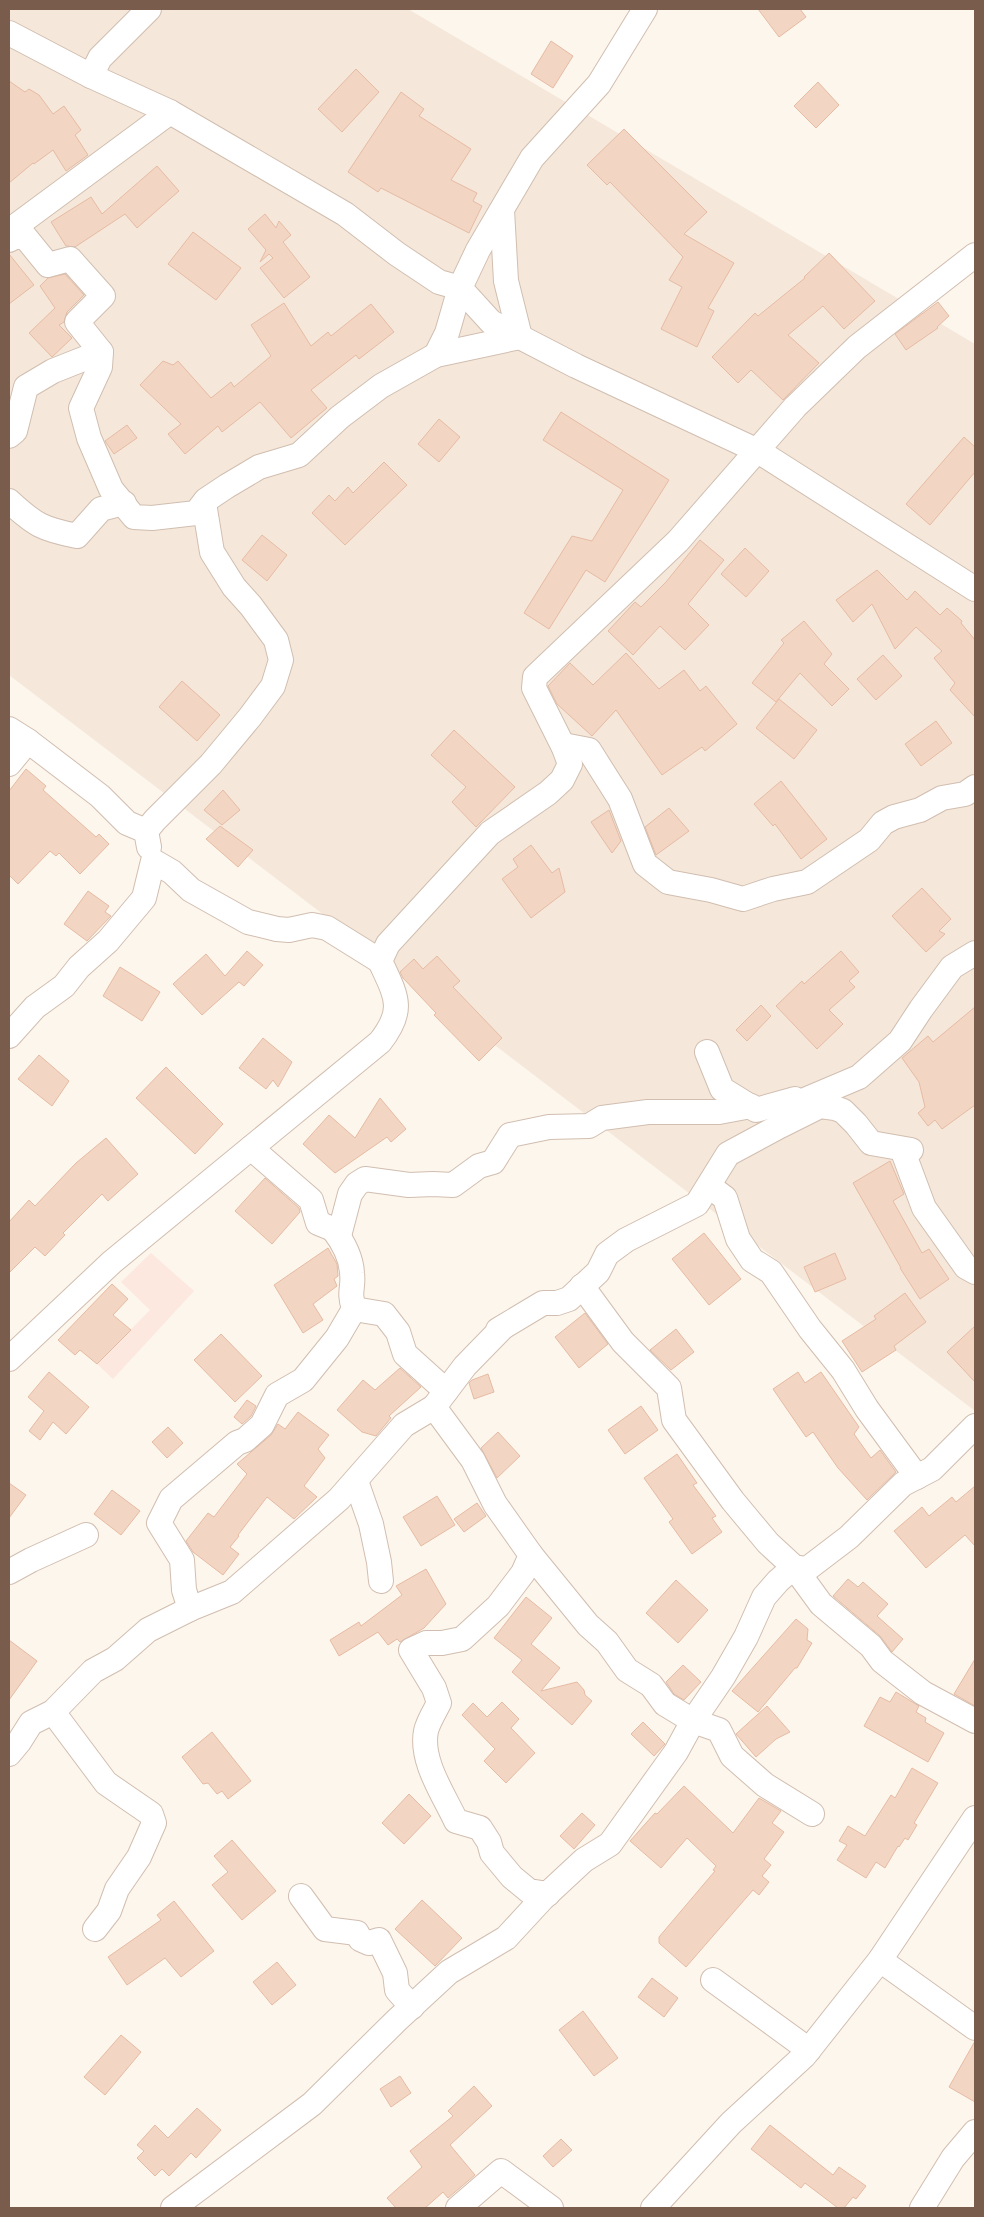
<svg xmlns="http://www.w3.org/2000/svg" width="984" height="2217" font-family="'Nunito Sans',sans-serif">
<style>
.residential{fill:#f5e8da}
.commercial{fill:#fde8e0}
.building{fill:#f3d5c3;stroke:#e6bba3}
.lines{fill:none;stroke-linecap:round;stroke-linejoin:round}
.minor-casing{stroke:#d1beb0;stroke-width:26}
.minor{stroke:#fff;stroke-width:24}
</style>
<rect width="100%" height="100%" fill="#fdf6ec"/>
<path class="residential" d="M9,9H408L975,344V1411L9,675Z"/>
<path class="commercial" d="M151,1253L194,1291L113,1379L97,1364L150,1310L121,1282Z"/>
<g class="building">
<path d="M758,9H800L806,17L779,37Z"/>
<path d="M551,41L573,56L553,88L531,74Z"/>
<path d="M356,69L379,92L342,132L318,109Z"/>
<path d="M9,81L25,92L29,89L39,95L53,114L64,106L81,130L75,135L88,155L66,171L53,150L34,164L33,163L9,183Z"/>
<path d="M818,82L839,105L816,128L794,106Z"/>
<path d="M401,92L424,109L419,116L471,149L451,180L477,193L473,201L482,206L469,233L381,188L378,192L348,172Z"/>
<path d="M624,129L707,212L684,234L734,263L708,308L714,311L697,347L661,329L682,287L669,280L683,257L610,182L607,185L587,165Z"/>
<path d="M157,166L179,191L137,228L125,214L75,247L66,246L51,222L91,197L102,214Z"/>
<path d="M265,214L276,228L279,221L291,235L283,242L310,277L284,298L260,268L273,258L269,254L260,262L266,250L248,229Z"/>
<path d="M193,232L241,268L216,300L168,264Z"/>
<path d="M829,253L875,301L844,329L823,306L788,335L819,363L783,400L751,370L738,383L712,357L755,313L758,316L805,278L804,277Z"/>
<path d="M9,254L34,285L9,304Z"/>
<path d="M65,274L84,295L67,312L64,322L59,325L72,338L52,357L29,333L55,308L40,286L48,278Z"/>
<path d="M938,302L949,316L937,327L938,328L906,350L895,334Z"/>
<path d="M284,303L311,346L328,332L331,336L371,304L394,332L359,359L356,355L311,390L327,408L291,438L260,402L222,432L218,426L185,454L168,434L181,424L140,385L163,361L173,365L178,361L211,398L231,382L234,387L271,356L251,325Z"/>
<path d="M561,412L669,480L605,582L586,570L549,629L524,613L572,536L592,541L623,490L543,440Z"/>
<path d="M439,419L460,437L439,462L418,444Z"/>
<path d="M127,425L137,438L114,454L105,441Z"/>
<path d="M964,437L975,447V472L930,525L906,504Z"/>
<path d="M384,462L407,485L345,545L312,513L329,495L335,501L348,487L353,493Z"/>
<path d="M262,535L287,555L267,581L242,560Z"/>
<path d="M700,540L724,560L688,604L709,625L685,650L660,626L633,655L608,631L635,602L641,607L666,582Z"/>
<path d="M745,548L769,571L746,597L721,574Z"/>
<path d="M877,570L907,600L915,591L940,615L947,608L962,621L961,623L975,640V717L950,690L955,683L934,658L942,651L916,627L895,649L872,604L853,622L836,600Z"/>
<path d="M804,621L832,654L824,664L849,689L832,706L800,673L776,702L752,683L784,643L781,640Z"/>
<path d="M626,653L659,689L684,670L700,691L706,686L737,724L705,751L702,747L662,775L616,710L592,736L557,704L548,686L570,663L593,685Z"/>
<path d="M883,655L902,676L876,700L857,679Z"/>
<path d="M182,681L220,715L197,741L159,707Z"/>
<path d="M779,699L817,730L794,759L756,728Z"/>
<path d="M936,721L952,743L921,766L905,744Z"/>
<path d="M454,730L515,787L476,827L452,802L466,787L431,755Z"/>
<path d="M26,769L46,786L43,790L96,837L99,834L109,844L80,874L59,853L56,856L50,851L18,884L9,875V791Z"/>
<path d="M781,781L827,839L801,859L775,824L773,826L754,804Z"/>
<path d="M223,790L240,810L222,825L204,810Z"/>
<path d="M669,808L689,831L656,855L645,827Z"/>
<path d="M609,810L621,841L612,853L591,822Z"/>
<path d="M220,826L253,850L238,867L206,839Z"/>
<path d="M531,845L552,873L559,868L565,892L531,918L502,879L518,867L513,859Z"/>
<path d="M922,888L951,919L939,931L945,934L926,952L892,916Z"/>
<path d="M88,891L109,906L105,912L111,916L87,941L64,924Z"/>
<path d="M247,951L263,965L244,986L239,982L202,1015L173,984L206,954L225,976Z"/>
<path d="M841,951L859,972L849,981L855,987L829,1010L843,1024L817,1049L776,1006L802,981L804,984Z"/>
<path d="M437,956L460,981L453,987L502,1038L479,1061L434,1015L436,1013L403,978L400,972L414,959L423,969Z"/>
<path d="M120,967L160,992L142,1021L103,996Z"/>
<path d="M761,1005L771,1016L747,1041L736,1030Z"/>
<path d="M975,1007V1105L942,1129L935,1120L928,1126L918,1113L925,1107L919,1082L902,1058L928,1036L933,1042Z"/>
<path d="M263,1038L292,1062L278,1087L273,1080L266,1089L239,1068Z"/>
<path d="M39,1055L69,1081L52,1106L18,1079Z"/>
<path d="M166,1067L223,1124L195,1154L136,1098Z"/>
<path d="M380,1098L406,1129L391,1142L387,1137L335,1173L303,1144L329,1115L355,1138Z"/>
<path d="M106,1138L138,1174L108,1201L102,1194L63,1233L65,1235L45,1256L35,1247L9,1273V1222L29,1200L35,1206L76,1163Z"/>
<path d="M890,1161L904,1194L893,1201L922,1253L929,1249L949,1279L920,1299L900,1268H901L853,1183Z"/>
<path d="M265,1178L299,1208L300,1212L272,1244L235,1211Z"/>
<path d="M704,1233L741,1279L709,1305L672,1259Z"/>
<path d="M328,1248L337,1264L338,1276L334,1279L337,1286L313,1304L323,1320L303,1333L274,1285Z"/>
<path d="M835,1253L846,1279L815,1292L804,1267Z"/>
<path d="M112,1284L128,1299L113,1315L131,1330L97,1364L80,1350L75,1355L58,1340Z"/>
<path d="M905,1293L926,1322L894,1346L896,1350L862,1372L842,1341L876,1319L874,1316Z"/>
<path d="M585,1313L608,1344L579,1368L555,1337Z"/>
<path d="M975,1326V1382L947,1352Z"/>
<path d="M676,1329L694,1352L671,1370L650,1350Z"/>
<path d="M221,1334L262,1376L235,1402L194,1360Z"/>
<path d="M400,1368L421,1387L389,1416L391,1418L376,1436L362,1432L337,1410L363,1380L375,1390Z"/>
<path d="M49,1372L89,1407L66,1434L53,1422L40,1440L29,1431L44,1411L28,1397Z"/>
<path d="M798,1372L805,1383L821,1372L859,1427L854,1434L871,1458L880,1450L896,1472L867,1500L838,1468L813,1432L806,1437L773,1389Z"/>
<path d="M488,1374L494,1392L474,1399L469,1383L472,1380Z"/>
<path d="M247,1400L256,1406L251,1416L242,1424L234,1417Z"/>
<path d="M641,1406L658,1430L625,1454L608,1430Z"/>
<path d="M298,1412L329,1435L318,1449L325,1458L304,1486L317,1497L294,1519L267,1497L238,1535L239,1536L230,1547L239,1554L223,1575L193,1552L186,1541L208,1513L214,1517L247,1474L237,1464L271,1435L278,1424L285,1429Z"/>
<path d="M168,1427L183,1443L167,1458L152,1442Z"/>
<path d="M498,1432L520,1456L497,1478L481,1448Z"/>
<path d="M677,1454L697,1483L693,1485L716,1516L712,1518L722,1532L692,1554L669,1522L673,1519L644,1478Z"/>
<path d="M9,1483L26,1495L9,1518Z"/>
<path d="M975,1486V1546L965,1535L926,1568L894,1531L922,1507L929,1516L952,1497L956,1502Z"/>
<path d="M112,1490L140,1511L121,1535L94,1514Z"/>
<path d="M437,1496L455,1525L421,1546L403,1517Z"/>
<path d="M477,1503L486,1516L464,1532L454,1519Z"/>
<path d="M426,1569L446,1604L424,1628L400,1642L397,1639L388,1645L378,1632L339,1656L330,1640L359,1622L361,1626L402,1595L396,1586Z"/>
<path d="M848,1579L858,1587L863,1582L888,1604L877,1616L903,1639L892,1652L880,1636L833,1596Z"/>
<path d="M676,1580L708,1610L678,1643L646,1613Z"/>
<path d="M526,1597L552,1618L531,1644L560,1668L541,1691L577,1682L584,1690L585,1695L592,1701L572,1725L512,1672L522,1660L494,1638Z"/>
<path d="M796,1619L808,1629L807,1640L812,1643L797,1668H795L758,1712L732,1691Z"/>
<path d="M9,1640L37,1661L9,1700Z"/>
<path d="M975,1659V1706L954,1694Z"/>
<path d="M683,1665L701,1682L684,1700L674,1694L666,1682Z"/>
<path d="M896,1692L919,1706L916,1712L926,1718L925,1722L944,1733L928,1762L864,1726L880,1697L890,1702Z"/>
<path d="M502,1702L519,1719L511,1728L535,1753L506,1783L484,1761L495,1749L462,1715L473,1703L487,1717Z"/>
<path d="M767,1706L790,1732L776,1739L756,1757L736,1734Z"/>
<path d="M643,1722L665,1744L654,1756L631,1734Z"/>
<path d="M212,1732L251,1781L228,1799L222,1791L217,1794L208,1783L203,1784L182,1757Z"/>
<path d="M912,1768L938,1783L914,1823L917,1825L908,1840L905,1838L899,1847L898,1846L885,1868L876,1862L866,1878L837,1860L847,1845L839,1841L848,1826L865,1836L891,1795L895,1798Z"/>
<path d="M684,1786L733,1833L759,1798L781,1811L772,1823L784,1832L764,1859L771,1865L762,1876L769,1882L759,1895L753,1890L686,1967L659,1943V1937L715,1871L713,1870L716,1866L687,1838L661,1868L630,1841L655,1813L657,1814Z"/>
<path d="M409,1794L431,1816L404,1844L382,1823Z"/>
<path d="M582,1813L595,1825L574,1849L560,1836Z"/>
<path d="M232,1840L276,1891L242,1920L212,1885L228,1872L214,1856Z"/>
<path d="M422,1900L462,1938L435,1966L395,1929Z"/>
<path d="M174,1901L214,1951L181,1977L165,1958L127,1985L108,1957L161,1920L157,1915Z"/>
<path d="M277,1962L296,1985L272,2005L253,1982Z"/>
<path d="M652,1978L678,1998L664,2017L638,1997Z"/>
<path d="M583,2011L618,2058L594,2076L559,2030Z"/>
<path d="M121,2035L141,2052L105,2095L84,2077Z"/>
<path d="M975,2041V2102L949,2087Z"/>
<path d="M400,2076L411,2093L391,2107L380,2089Z"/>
<path d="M474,2086L492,2106L450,2145L475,2175L448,2198L443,2192L425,2208H396L387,2198L422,2167L410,2151L453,2116L448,2111Z"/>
<path d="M197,2108L221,2130L196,2158L191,2153L169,2176L162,2169L155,2176L137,2158L144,2151L137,2145L155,2125L168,2138Z"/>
<path d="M770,2125L833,2175L839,2167L866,2186L856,2199L853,2197L844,2208H838L805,2183L801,2188L751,2149Z"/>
<path d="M561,2139L572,2150L553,2167L543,2156Z"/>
</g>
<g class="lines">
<g class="minor-casing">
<g id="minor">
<path d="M9,33L91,76L170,112L345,214L397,254L439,282L460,288L491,322L576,366L758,451L975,589"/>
<path d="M91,76L100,58L149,9"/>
<path d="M9,231L170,112"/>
<path d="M9,240L22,233L48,265L70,259L103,296L77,322L101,352L100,367L81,408L89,438L111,489L134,517L152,518L196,513L206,500L227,486L259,467L299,455L340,417L381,386L436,355L520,337L506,281L502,210"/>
<path d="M436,355L447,333L460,288L478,250L532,158L599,84L645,9"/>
<path d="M9,436L15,431L26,387L53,371L101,352"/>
<path d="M9,501C35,525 42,529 77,536L101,509L124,503"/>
<path d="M9,729L28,741L9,764"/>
<path d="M28,741L100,796L127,823L146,831L149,847"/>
<path d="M563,745L589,750L620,799L645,864L668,882L711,890L743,899L773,889L807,882L869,840L883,823L894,817L920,810L942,798L965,794L975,787"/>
<path d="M146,831L155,820L211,764L250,717L273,686L281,660L276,640L251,606L234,587L212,552L204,503"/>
<path d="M9,1036L35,1007L64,986L79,967L108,941L144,898L153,861L172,872L191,890L248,922L277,929L289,930L312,925L327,928L380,961"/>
<path d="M707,1052L722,1089L756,1110L795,1099L798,1108"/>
<path d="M801,1105L807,1099L859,1077L900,1041L921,1009L952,967L975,953"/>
<path d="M251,1148L311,1200L318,1223L340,1232L350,1194L357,1184L365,1179L409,1185L433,1184L453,1185L479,1166L493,1162L510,1135L549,1127L589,1126L602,1118L648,1112H719L751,1106"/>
<path d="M902,1149L924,1208L966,1267L975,1272"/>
<path d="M709,1186L725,1198L738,1239L752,1260L771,1272L810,1329L843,1370L867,1409L917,1477"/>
<path d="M582,1286L623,1342L669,1388L674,1420L733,1501L768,1543L794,1567L807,1569L849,1537L903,1484L932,1469L975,1426"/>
<path d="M354,1309L384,1314L398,1332L405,1354L446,1391"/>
<path d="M502,1328L465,1366L434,1407L473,1460L495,1504L531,1555L523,1573L498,1606L462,1639L442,1643H426L411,1650L434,1688L439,1703C435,1711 428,1722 426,1731C420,1761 444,1795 456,1821L480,1828L489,1842L492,1853L512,1877L529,1891L548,1894"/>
<path d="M498,1330L543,1303H557L569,1299L598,1272L607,1254L626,1240L697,1204L728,1154L780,1126L820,1106L835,1108L843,1111L856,1124L871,1143L911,1150"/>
<path d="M9,1359L112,1262L380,1042C406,1009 396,996 380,961L388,944L490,833L548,793L562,780L570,764L564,748L534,688L535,677L678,541L795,407L857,347L975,255"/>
<path d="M356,1481L371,1524L379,1562L381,1581"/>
<path d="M531,1555L588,1625L607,1642L627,1670L651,1685L665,1704L693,1721L719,1730L732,1756L765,1785L812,1814"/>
<path d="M9,1572L31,1560L86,1535"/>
<path d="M190,1609L184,1590L182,1560L159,1523L171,1499L237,1443L245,1440L262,1425L277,1395L303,1380L337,1338L354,1309C348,1290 354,1289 352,1273C351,1256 343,1242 333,1229"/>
<path d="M53,1712L106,1783L151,1814L154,1823L139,1857L117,1889L109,1911L95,1929"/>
<path d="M9,1754L19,1742L31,1723L53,1712L93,1671L115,1659L148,1630L190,1609L232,1592L339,1499L404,1425L434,1407"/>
<path d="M301,1896L325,1929L357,1933L360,1939L369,1943L379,1940L395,1973L397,1990L412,2007"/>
<path d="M880,1960L975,2028"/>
<path d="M713,1980L809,2050"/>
<path d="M173,2208L312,2104L397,2020L449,1972L506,1938L542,1899L584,1860L610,1844L676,1752L693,1721L723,1677L746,1637L764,1597L778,1581L794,1567L821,1604L871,1646L882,1661L923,1693L975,1721"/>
<path d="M458,2208L501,2171L551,2208"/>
<path d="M653,2208L731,2123L804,2056L880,1960L975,1818"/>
<path d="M922,2208L953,2158L975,2132"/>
</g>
</g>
<use href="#minor" class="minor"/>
</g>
<rect width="984" height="2217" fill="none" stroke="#7a5c4d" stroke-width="20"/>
</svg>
